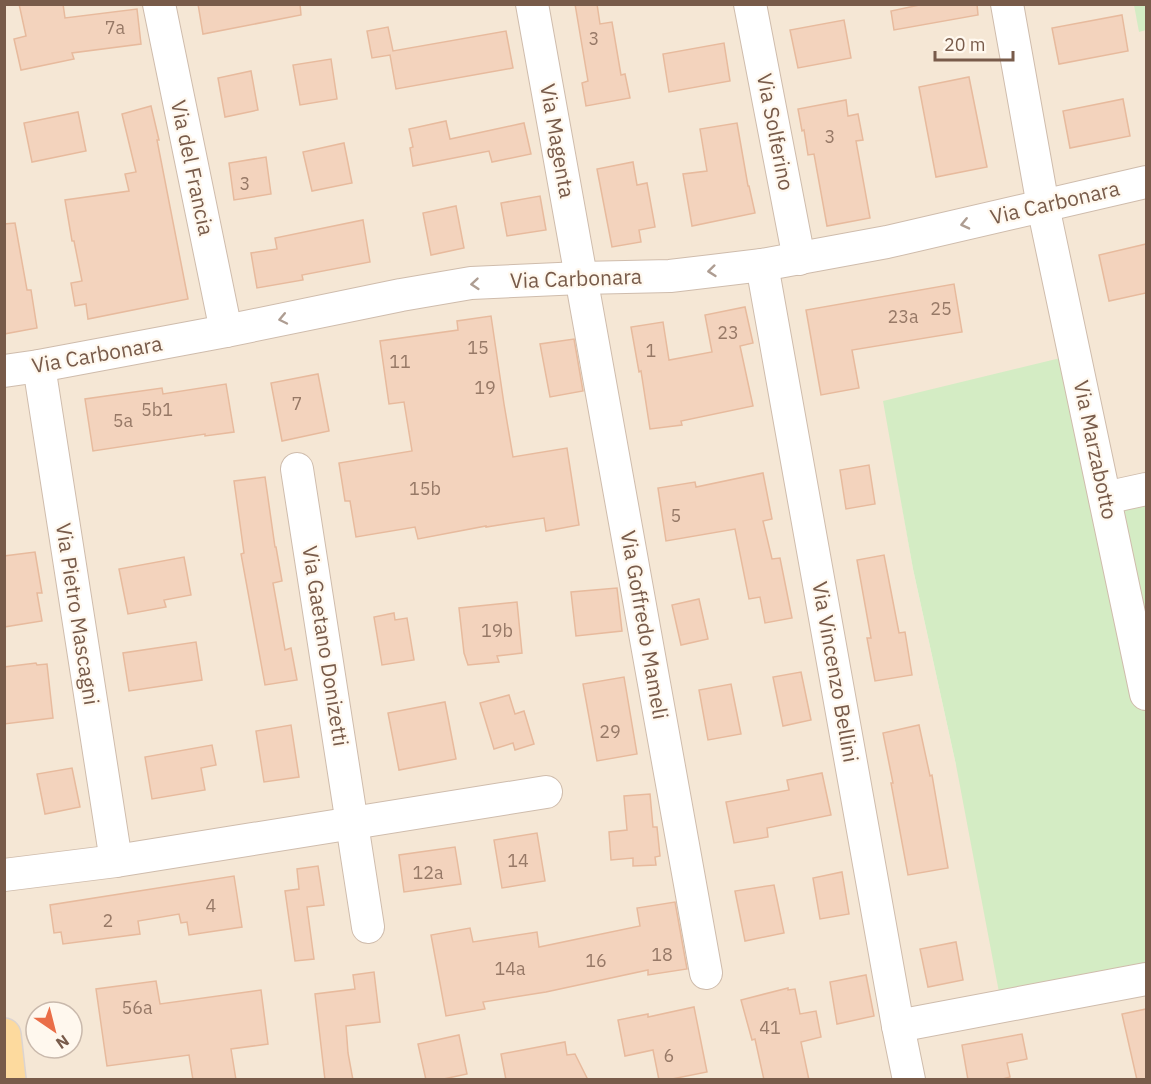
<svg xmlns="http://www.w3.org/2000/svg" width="1151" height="1084" font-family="'IBM Plex Sans',sans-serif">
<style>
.residential{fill:#f5e7d5;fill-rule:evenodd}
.green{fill:#d4ecc4}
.building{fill:#f3d3bd;stroke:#e7ba9d;stroke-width:1.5}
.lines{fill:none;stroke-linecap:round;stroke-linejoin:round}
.minor-casing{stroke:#cfbcac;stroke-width:34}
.major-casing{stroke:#dcd4d0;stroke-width:36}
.minor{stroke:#fff;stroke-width:32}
.major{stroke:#fdda9e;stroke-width:33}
.oneway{stroke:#ae9d92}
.labels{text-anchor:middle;stroke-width:4.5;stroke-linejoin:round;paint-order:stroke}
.number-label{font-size:18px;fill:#977967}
.street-label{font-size:21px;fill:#785b4a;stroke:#fff8ee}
</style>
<rect width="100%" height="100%" fill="#fdf5e7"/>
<path class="residential" d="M5,5H1146V501L884,401L913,569L956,765L1146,972V1079L5,1080ZM36,1012H72V1048H36Z"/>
<g class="green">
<path d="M1134,5H1146V30L1139,32Z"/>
<path d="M1077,354L1107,503L1146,501V972L1001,1003L956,765L913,569L883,401Z"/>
</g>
<g class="building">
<path d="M19,4H63L65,18L137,9L141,44L72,53L74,59L21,70L14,39L26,36Z"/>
<path d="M198,4H300L301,15L203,34Z"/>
<path d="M575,4H597L600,24L612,22L621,75L625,74L630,98L586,106L582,83L588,81Z"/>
<path d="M924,4H977L978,15L894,30L891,11Z"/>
<path d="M1122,15L1128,51L1059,64L1052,28Z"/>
<path d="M844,20L851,58L798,68L790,30Z"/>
<path d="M388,27L393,51L506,31L513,68L396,89L390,55L372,58L367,31Z"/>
<path d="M724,43L730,81L669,92L663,54Z"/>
<path d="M331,59L337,99L300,105L293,65Z"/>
<path d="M251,71L258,110L225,117L218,78Z"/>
<path d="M969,77L987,167L936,177L919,87Z"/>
<path d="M1123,99L1130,136L1070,148L1063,111Z"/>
<path d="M846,100L848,116L858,114L863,140L856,141L870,218L827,226L814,154L808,155L804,130L802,131L798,109Z"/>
<path d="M151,106L159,140H157L188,299L88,319L86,304L75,306L71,283L82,281L74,241H72L65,200L129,191L125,174L136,172L122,114Z"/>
<path d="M78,112L86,151L32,162L24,123Z"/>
<path d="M446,121L450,139L524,123L531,154L492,162L489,151L413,166L410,148L413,147L409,129Z"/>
<path d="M737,123L748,186H749L755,213L692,226L683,174L707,171L700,129Z"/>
<path d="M344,143L352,183L312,191L303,152Z"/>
<path d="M266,157L271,194L234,200L229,163Z"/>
<path d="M633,162L637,185L647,183L655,227L639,230L641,242L612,247L597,169Z"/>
<path d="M540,196L546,230L507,236L501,203Z"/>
<path d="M456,206L464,248L431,255L423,213Z"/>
<path d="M363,220L370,262L302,275L303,280L257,288L251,253L277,249L275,238Z"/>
<path d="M15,223L27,290H31L37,328L4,334V224Z"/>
<path d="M1146,244V293L1109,301L1099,255Z"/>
<path d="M954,284L962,332L852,350L859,388L821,395L806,310Z"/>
<path d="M745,307L753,343L740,346L753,406L681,421L682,425L650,429L641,371L639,372L631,327L663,322L669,360L712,352L705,315Z"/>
<path d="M491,316L504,404L513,457L567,448L579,525L546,531L544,518L486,527V526L418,539L415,527L356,537L350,501H345L339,463L412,451L404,402L389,404L380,341L458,330L457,321Z"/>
<path d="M574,339L583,391L550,397L540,344Z"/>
<path d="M318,374L329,431L282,441L271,383Z"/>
<path d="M226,384L234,432L205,436V434L93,451L85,399L162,388L163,394Z"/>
<path d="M869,465L875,504L846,509L840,470Z"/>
<path d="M763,473L772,519L763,521L772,559L780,558L792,618L765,623L760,597L749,599L735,529L666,541L658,488L695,482L696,487Z"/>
<path d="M265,477L275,547H276L282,581L273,583L285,650L291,648L297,680L265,685L241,554L244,553L234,481Z"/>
<path d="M35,552L42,593H37L42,621L4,627V556Z"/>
<path d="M884,555L899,633L905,632L912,675L875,681L867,638H871L857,560Z"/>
<path d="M184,557L191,595L164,600L166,607L128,614L119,569Z"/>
<path d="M617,588L622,631L576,636L571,592Z"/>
<path d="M699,599L708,639L681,645L672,605Z"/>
<path d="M517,602L522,653L497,656L499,662L468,665L464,653L459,608Z"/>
<path d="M394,613L395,620L407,618L414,660L382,665L374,617Z"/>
<path d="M196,642L202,680L129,691L123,653Z"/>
<path d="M36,663L37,665L47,664L53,718L4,724V667Z"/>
<path d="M801,672L811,720L783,726L773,677Z"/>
<path d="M624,677L637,754L597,761L583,684Z"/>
<path d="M731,684L741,734L708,740L699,690Z"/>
<path d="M509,695L515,714L524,711L534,744L515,750L513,743L494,749L480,703Z"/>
<path d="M445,702L456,759L399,770L388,713Z"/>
<path d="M291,725L299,777L264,782L256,731Z"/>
<path d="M919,725L930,776L932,775L948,868L908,875L891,783H893L883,733Z"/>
<path d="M212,745L216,765L201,768L205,790L152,799L145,757Z"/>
<path d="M72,768L80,807L45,814L37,774Z"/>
<path d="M822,773L831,815L767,828L768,837L734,843L726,802L789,790L787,780Z"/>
<path d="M650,794L653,827H657L660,856L655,857L656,865L633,866V858L611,860L609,832L627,830L624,796Z"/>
<path d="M537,833L545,881L502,888L494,840Z"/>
<path d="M455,847L461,884L404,892L399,855Z"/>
<path d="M318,866L324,905L307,907L314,959L295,961L285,891L299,889L297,869Z"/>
<path d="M842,872L849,914L820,919L813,878Z"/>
<path d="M234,876L242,927L189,935L187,922L181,923L179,914L138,921L140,934L63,944L61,932L54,933L50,905Z"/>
<path d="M774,885L784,933L745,941L735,891Z"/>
<path d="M675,902L687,969L648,975V970L546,992L483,1002L485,1009L446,1016L431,935L470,928L473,942L537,932L539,947L640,926L637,908Z"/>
<path d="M956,942L963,980L928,987L920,949Z"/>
<path d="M374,972L380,1022L346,1026L348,1053L353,1080H325L315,994L355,989L353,975Z"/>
<path d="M866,975L874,1016L837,1024L830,982Z"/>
<path d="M156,981L160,1004L261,990L268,1044L231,1049L236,1080H193L189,1055L107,1066L96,989Z"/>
<path d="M788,988V990L795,989L800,1014L816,1011L821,1037L801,1042L809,1080H764L755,1039L752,1040L741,1000Z"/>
<path d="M694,1007L707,1072L667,1080H659L653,1050L625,1056L618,1020L648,1014V1017Z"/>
<path d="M1146,1009V1080H1137L1122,1014Z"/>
<path d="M1022,1034L1027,1059L1007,1063L1010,1077L999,1080H968L962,1045Z"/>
<path d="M459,1035L467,1074L439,1080H426L418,1044Z"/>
<path d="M565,1042L567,1055L575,1054L588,1080H506L501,1054Z"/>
</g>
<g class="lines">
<g class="minor-casing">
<g id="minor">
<path d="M159,4L226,331"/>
<path d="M532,4L706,973"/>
<path d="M750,4L799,259"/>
<path d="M1007,4L1043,206L1146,694"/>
<path d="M762,265L898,1026L909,1080"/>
<path d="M39,366L116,861"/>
<path d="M4,371L39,366L226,331L401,295L471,283L581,278L670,276L762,265L887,242L1146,182"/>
<path d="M297,469L368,927"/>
<path d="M1105,498L1146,489"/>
<path d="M4,875L116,861L546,792"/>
<path d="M898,1026L1146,979"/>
</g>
</g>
<g class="major-casing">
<path id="major" d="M4,1035L9,1080"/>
</g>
<use href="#minor" class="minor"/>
<use href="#major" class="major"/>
</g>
<defs><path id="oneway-chevron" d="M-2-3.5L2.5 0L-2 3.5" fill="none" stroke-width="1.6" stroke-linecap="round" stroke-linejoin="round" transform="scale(1.5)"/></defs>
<g class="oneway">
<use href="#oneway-chevron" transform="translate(965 224) rotate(167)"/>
<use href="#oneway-chevron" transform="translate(712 271) rotate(174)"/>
<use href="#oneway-chevron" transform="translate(475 284) rotate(175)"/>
<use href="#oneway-chevron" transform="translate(283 319) rotate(168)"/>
</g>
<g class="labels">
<g class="number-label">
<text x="115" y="34">7a</text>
<text x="594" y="45">3</text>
<text x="830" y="143">3</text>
<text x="245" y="190">3</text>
<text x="941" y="315">25</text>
<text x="903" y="323">23a</text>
<text x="728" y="339">23</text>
<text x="478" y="354">15</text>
<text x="651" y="357">1</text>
<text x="400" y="368">11</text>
<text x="485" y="394">19</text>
<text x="297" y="410">7</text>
<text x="157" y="416">5b1</text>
<text x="123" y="427">5a</text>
<text x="425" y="495">15b</text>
<text x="676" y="522">5</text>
<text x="497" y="637">19b</text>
<text x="610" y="738">29</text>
<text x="518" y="867">14</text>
<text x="428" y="879">12a</text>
<text x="211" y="912">4</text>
<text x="108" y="927">2</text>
<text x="662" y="961">18</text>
<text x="596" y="967">16</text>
<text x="510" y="975">14a</text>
<text x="137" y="1014">56a</text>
<text x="770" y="1034">41</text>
<text x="669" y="1062">6</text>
</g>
<g class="street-label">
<text transform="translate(775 132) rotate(79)" y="7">Via Solferino</text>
<text transform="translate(557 141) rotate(80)" y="7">Via Magenta</text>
<text transform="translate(192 168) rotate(78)" y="7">Via del Francia</text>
<text transform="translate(1055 203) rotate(-13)" y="7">Via Carbonara</text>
<text transform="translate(576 279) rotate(-2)" y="7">Via Carbonara</text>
<text transform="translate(97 355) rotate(-10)" y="7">Via Carbonara</text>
<text transform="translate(1095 450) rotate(78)" y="7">Via Marzabotto</text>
<text transform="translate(77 614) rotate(81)" y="7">Via Pietro Mascagni</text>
<text transform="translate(644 625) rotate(80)" y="7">Via Goffredo Mameli</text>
<text transform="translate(325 646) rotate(81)" y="7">Via Gaetano Donizetti</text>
<text transform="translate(835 672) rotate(80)" y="7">Via Vincenzo Bellini</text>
</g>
</g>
<rect width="1151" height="1084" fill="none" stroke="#785b4a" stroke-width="12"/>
<g transform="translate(54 1030) rotate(145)"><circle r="28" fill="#fff8ee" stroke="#c9b9ac" stroke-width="1.5"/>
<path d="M0-4.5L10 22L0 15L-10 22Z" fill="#ea6e48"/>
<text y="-9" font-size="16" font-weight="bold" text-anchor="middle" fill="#785b4a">N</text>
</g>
<path d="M935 51v9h78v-9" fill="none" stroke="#785b4a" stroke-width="3"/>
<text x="944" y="51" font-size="18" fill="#785b4a" stroke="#fff8ee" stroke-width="4.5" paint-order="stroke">20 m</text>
</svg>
